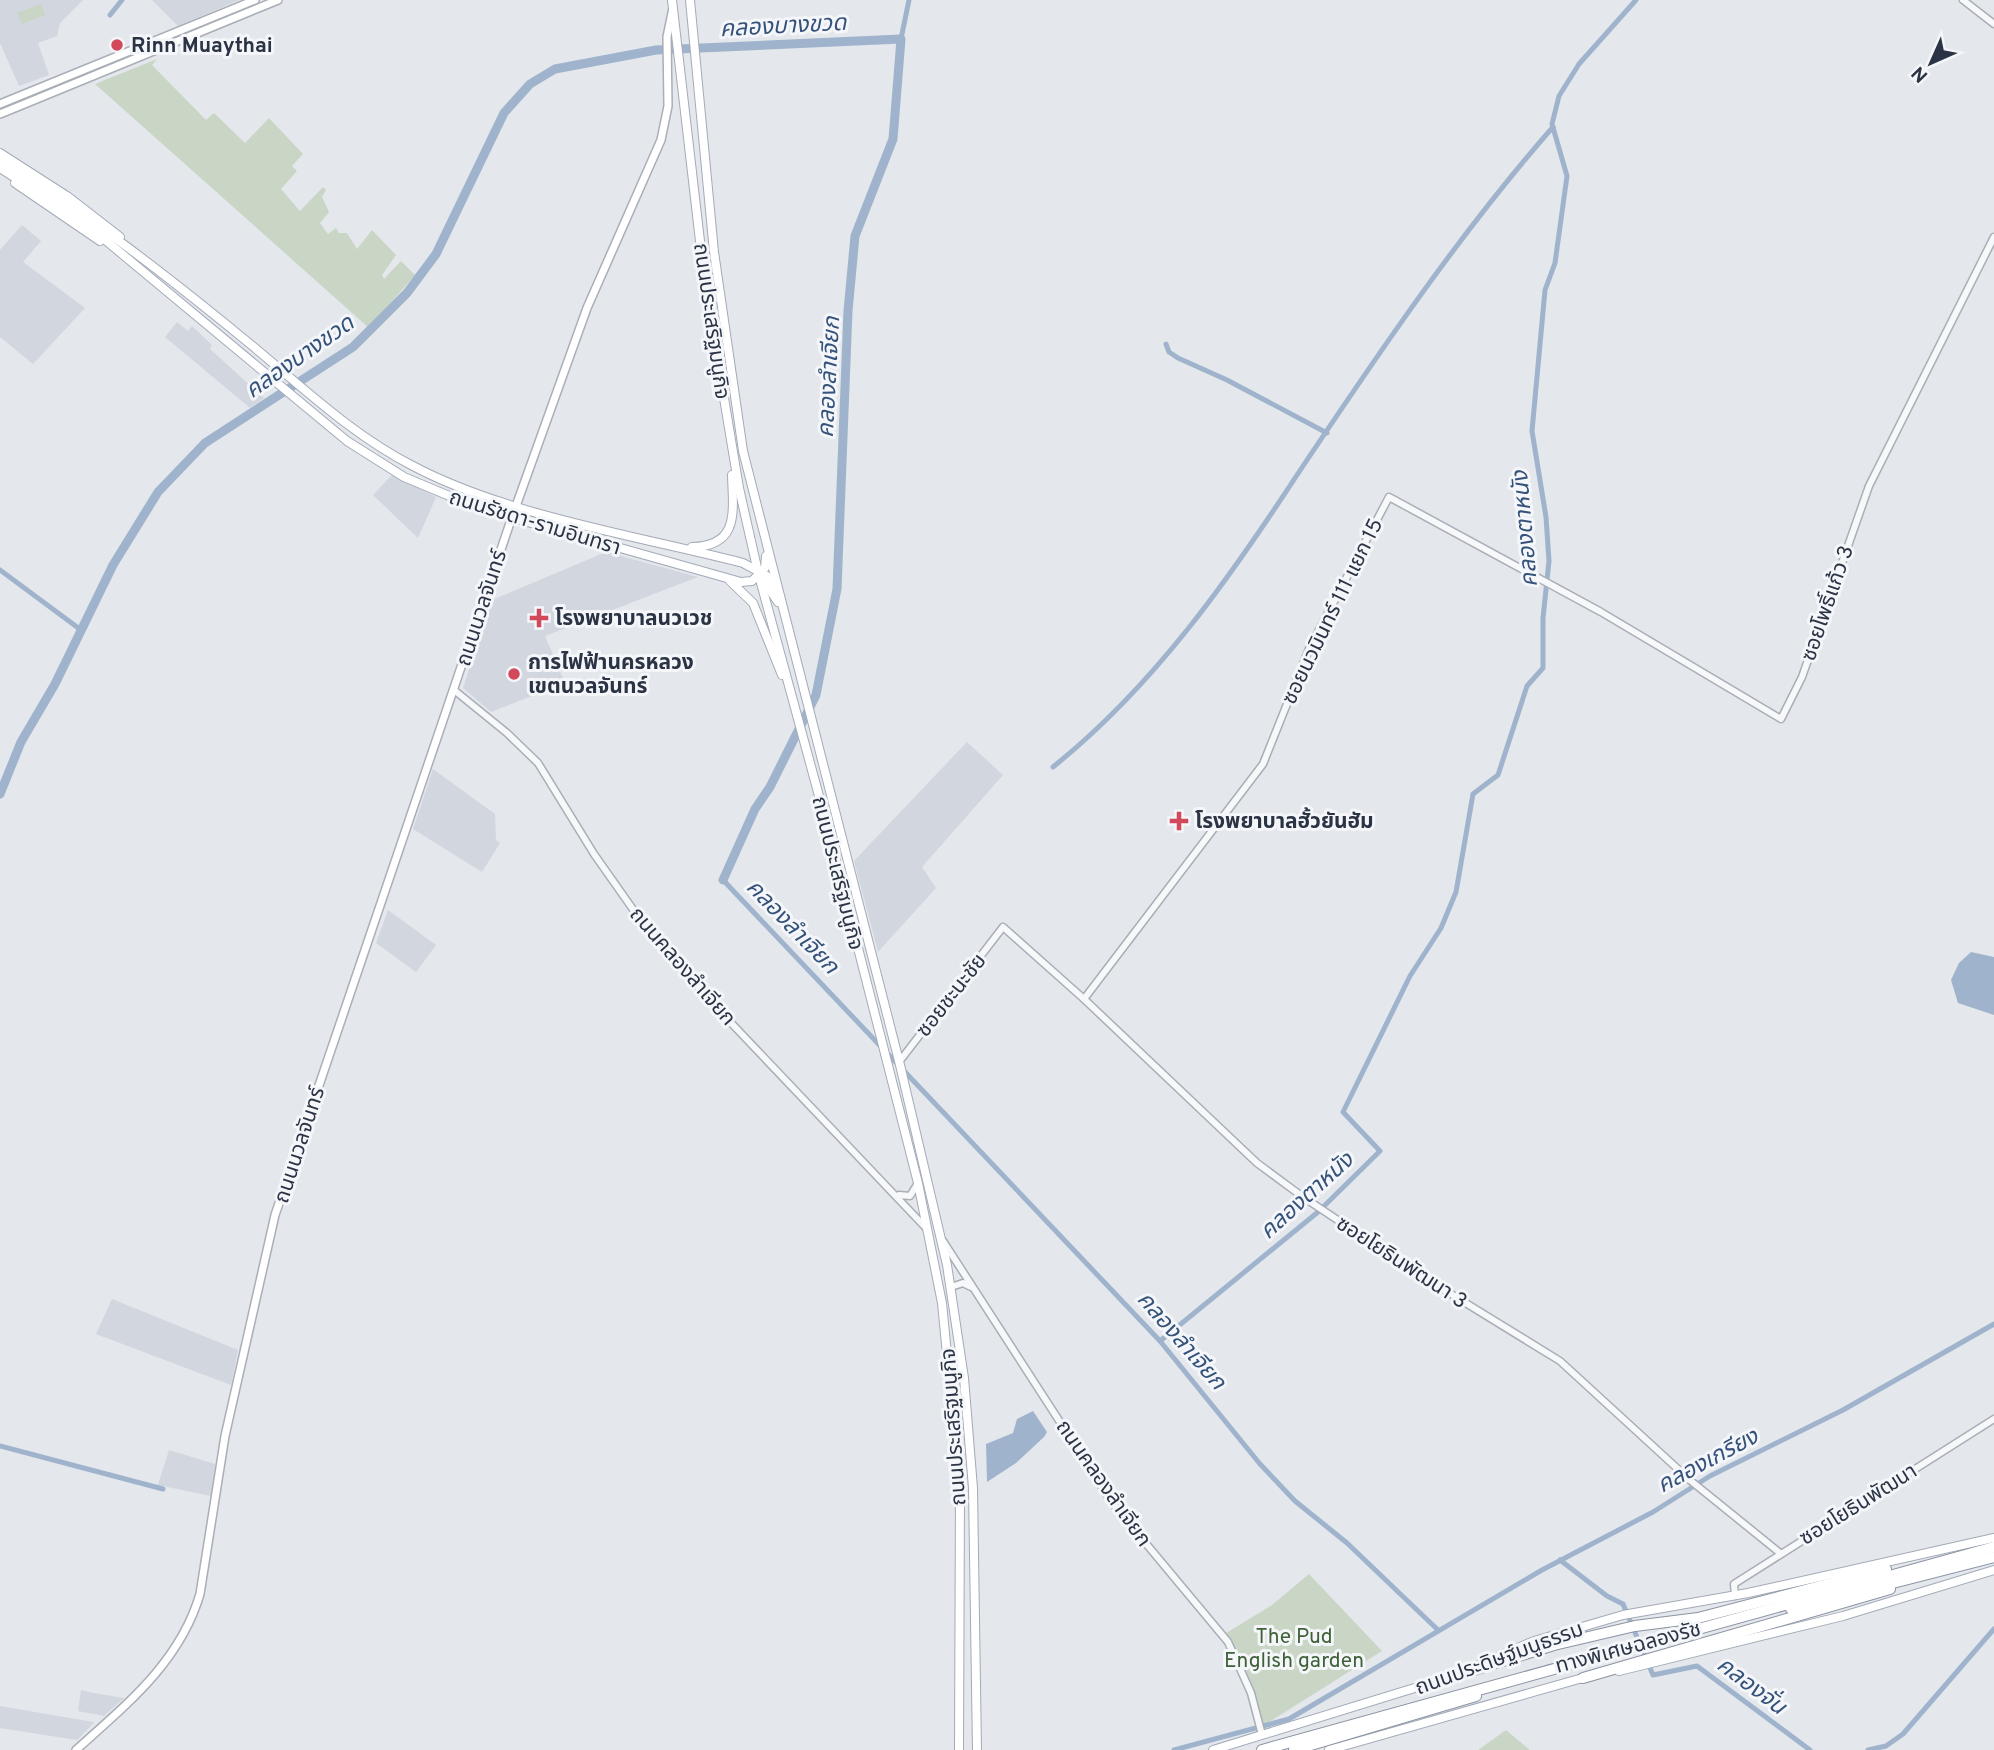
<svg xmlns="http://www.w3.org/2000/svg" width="1994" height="1750" font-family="Overpass,'Noto Sans Thai',sans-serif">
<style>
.built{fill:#d2d6de}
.green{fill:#c9d6c5}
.water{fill:#9fb4cc}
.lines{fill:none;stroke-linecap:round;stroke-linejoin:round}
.canal{stroke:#9fb4cc;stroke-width:5}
.river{stroke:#9fb4cc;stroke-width:9}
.tertiary-casing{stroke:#a9aeb7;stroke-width:9}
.secondary-casing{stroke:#a9aeb7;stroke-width:10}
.primary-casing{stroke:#a3abb8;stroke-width:10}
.motorway-casing{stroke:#8b94a3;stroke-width:12}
.tertiary{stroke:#f7f8fa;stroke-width:6}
.secondary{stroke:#fff;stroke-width:7}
.primary{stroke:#fff;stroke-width:8}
.motorway{stroke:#fff;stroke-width:10}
.poi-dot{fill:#d1495b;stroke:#f4f6f9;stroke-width:2.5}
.labels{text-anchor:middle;stroke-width:6;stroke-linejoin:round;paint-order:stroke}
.poi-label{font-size:21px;font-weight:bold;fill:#2b3445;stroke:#f4f6f9;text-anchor:start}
.street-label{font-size:21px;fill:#2b3445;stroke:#f4f6f9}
.park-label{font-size:21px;fill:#3f6138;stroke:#f4f6f9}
.water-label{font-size:23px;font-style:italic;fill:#34527a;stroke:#f4f6f9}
</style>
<rect width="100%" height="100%" fill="#e4e7ec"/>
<g class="built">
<path d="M0,0H83L60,23L57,36L38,43L49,75L19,86L0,43Z"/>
<path d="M152,0H239L178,26Z"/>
<path d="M22,225L41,241L23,262L85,308L33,364L0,337V250Z"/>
<path d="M177,322L188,331L192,326L212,345L210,349L264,398L250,408L165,337Z"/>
<path d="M392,475L436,497L418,538L373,495Z"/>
<path d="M606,552L698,577L545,636L565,683L491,712L463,688L492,600Z"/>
<path d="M967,742L1003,775L922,867L936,888L878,952L854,861Z"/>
<path d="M433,769L495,814L496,840L500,843L482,872L413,829Z"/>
<path d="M388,910L436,945L416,972L376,943Z"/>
<path d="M112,1299L238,1350L231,1385L96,1334Z"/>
<path d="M169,1450L215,1464L211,1496L158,1485Z"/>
<path d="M81,1690L94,1693L124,1698L104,1716L78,1711Z"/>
<path d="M0,1706L93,1722L94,1723L77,1740L0,1728Z"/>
</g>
<g class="green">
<path d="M41,4L45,15L22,24L17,13Z"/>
<path d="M157,59L152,65L206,120L214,113L245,143L269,118L303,154L292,166L297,171L281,189L300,211L323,187L326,190L322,197L329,212L320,223L328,234L336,228L339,233H347L357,249L372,230L396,255L382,275L384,279L401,261L415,275L369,328L95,84Z"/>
<path d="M1309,1574L1382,1651L1263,1726L1223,1635L1272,1605Z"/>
<path d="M1506,1730L1530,1750H1477H1478Z"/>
</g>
<g class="water">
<path d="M1971,952L1994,957V1015L1958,1003L1951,980L1959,963Z"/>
<path d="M1033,1411L1047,1432L1044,1437L1016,1463L987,1482L986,1444L1013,1433L1017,1419Z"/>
</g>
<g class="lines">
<g class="canal">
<path d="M110,15L122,0"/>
<path d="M901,39L909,0"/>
<path d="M1166,344L1169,352L1178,358L1227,380L1327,433"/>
<path d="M0,570L81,630"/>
<path d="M1053,767C1154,686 1229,579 1299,472C1378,354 1459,234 1553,127"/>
<path d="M723,880L1160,1341L1260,1464L1295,1501L1347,1543L1438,1630"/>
<path d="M1160,1341L1318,1212L1380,1151L1343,1112L1410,976L1441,928L1456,892L1473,794L1498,775L1527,686L1543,668V618L1549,561L1546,517L1532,431L1545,290L1555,263L1567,176L1552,124L1559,96L1579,64L1636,0"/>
<path d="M0,1446L163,1489"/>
<path d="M1560,1560L1607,1596L1623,1604L1653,1675L1697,1666L1810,1750"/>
<path d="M1174,1750L1289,1719L1542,1570L1653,1512L1710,1476L1843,1410L1994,1324"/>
<path d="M1868,1750L1886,1746L1903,1734L1994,1629"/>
</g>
<path class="river" d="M0,794L21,742L55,684L113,565L158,492L205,443L353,347L407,293L436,254L504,113L530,84L555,69L656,50L901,39L893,139L855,236L848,311L837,589L816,695L770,787L755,809L723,880"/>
<g class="tertiary-casing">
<g id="tertiary">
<path d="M1963,0L1994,24"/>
<path d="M454,690L507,733L538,763L594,854L644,925L716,1007L926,1228"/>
<path d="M1084,999L1263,764L1309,649L1389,497L1601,612L1781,719L1802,677L1869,486L1994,237"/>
<path d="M899,1062L1003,927L1084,999L1257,1163L1303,1197L1425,1278L1560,1361L1691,1481L1780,1553"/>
<path d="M899,1195L910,1196L918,1183"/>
<path d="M943,1241L1113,1504L1228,1642L1251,1693L1262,1735"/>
<path d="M951,1287L963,1283L971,1287"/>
<path d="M1735,1596L1734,1584L1994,1419"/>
</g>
</g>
<g class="secondary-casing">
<g id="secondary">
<path d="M0,104L255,0"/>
<path d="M0,114L278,0"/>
<path d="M516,506L587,308L661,140L668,106L667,37L673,8"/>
<path d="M76,1750C127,1704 180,1662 200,1594L225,1436L275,1215L512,517"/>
</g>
</g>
<g class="primary-casing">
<g id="primary">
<path d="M672,0L705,284L739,488L758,572L822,807L918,1183L942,1303L960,1488L959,1750"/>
<path d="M690,0L714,252L743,451L900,1065L947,1265L964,1378L973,1488L977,1750"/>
<path d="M0,153L67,196L120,237"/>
<path d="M0,160C86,213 166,275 244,339C298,383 350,434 413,466C508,516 638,536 743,563L767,576L775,585"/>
<path d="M0,168L86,224L347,441L404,477L478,508L741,582L752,581L765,568L766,556"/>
<path d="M15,183L100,241"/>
<path d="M692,547C740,546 733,511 732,475"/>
<path d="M761,577L778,602"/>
<path d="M730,581L753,603L782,675"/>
<path d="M1478,1665L1534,1641L1623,1615L1748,1593L1994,1538"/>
<path d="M1619,1671L1843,1616L1994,1570"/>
<path d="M1213,1750L1447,1678"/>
<path d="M1329,1750L1586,1677"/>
</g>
</g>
<g class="motorway-casing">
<g id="motorway">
<path d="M1791,1609L1994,1557"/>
<path d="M1583,1678L1890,1589"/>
<path d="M1442,1680L1554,1645L1635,1626L1698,1618L1886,1569"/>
<path d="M1262,1750L1994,1547"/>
<path d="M1294,1750L1476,1696"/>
</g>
</g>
<use href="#tertiary" class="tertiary"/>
<use href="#secondary" class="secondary"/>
<use href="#primary" class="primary"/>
<use href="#motorway" class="motorway"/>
</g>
<g class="poi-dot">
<circle cx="117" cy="45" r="7"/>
<path d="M535.5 607.5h7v7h7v7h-7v7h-7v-7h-7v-7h7z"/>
<circle cx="514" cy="674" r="7"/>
<path d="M1175.5 810.5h7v7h7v7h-7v7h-7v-7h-7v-7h7z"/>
</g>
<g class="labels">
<g class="poi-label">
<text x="131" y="52">Rinn Muaythai</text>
<text x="555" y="625">โรงพยาบาลนวเวช</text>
<text x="528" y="669">การไฟฟ้านครหลวง<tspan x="528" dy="24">เขตนวลจันทร์</tspan></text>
<text x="1195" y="828">โรงพยาบาลฮั้วยันฮัม</text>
</g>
<g class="street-label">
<text transform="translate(712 321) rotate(82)" y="7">ถนนประเสริฐมนูกิจ</text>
<text transform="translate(535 522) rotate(17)" y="7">ถนนรัชดา-รามอินทรา</text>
<text transform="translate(1827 603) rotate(-71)" y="7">ซอยโพธิ์แก้ว 3</text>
<text transform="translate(481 608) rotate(-72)" y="7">ถนนนวลจันทร์</text>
<text transform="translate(1332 611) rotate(-64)" y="7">ซอยนวมินทร์ 111 แยก 15</text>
<text transform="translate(838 873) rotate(76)" y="7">ถนนประเสริฐมนูกิจ</text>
<text transform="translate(683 966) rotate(49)" y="7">ถนนคลองลำเจียก</text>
<text transform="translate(951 995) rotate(-52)" y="7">ซอยชะนะชัย</text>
<text transform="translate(299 1145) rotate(-72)" y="7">ถนนนวลจันทร์</text>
<text transform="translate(1402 1262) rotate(33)" y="7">ซอยโยธินพัฒนา 3</text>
<text transform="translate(953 1427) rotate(-94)" y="7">ถนนประเสริฐมนูกิจ</text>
<text transform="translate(1104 1483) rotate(55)" y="7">ถนนคลองลำเจียก</text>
<text transform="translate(1858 1504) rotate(-32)" y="7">ซอยโยธินพัฒนา</text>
<text transform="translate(1628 1647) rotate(-15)" y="7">ทางพิเศษฉลองรัช</text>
<text transform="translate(1499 1658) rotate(-20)" y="7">ถนนประดิษฐ์มนูธรรม</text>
</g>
<g class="park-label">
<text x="1294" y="1643">The Pud<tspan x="1294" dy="24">English garden</tspan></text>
</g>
<g class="water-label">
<text transform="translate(783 25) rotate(-3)" y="8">คลองบางขวด</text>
<text transform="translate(299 356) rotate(-35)" y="8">คลองบางขวด</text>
<text transform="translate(828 377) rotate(-87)" y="8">คลองลำเจียก</text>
<text transform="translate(1524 529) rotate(-95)" y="8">คลองตาหนัง</text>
<text transform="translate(793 926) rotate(46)" y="8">คลองลำเจียก</text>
<text transform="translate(1306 1195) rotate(-42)" y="8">คลองตาหนัง</text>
<text transform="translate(1182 1340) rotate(49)" y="8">คลองลำเจียก</text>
<text transform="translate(1707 1460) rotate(-28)" y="8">คลองเกรียง</text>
<text transform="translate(1752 1685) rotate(37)" y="8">คลองจั่น</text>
</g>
</g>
<g transform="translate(1931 63) rotate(225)" stroke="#f4f6f9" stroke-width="5" paint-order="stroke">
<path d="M0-5L12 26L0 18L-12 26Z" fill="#2b3445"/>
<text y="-10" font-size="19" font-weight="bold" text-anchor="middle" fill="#2b3445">N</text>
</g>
</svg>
